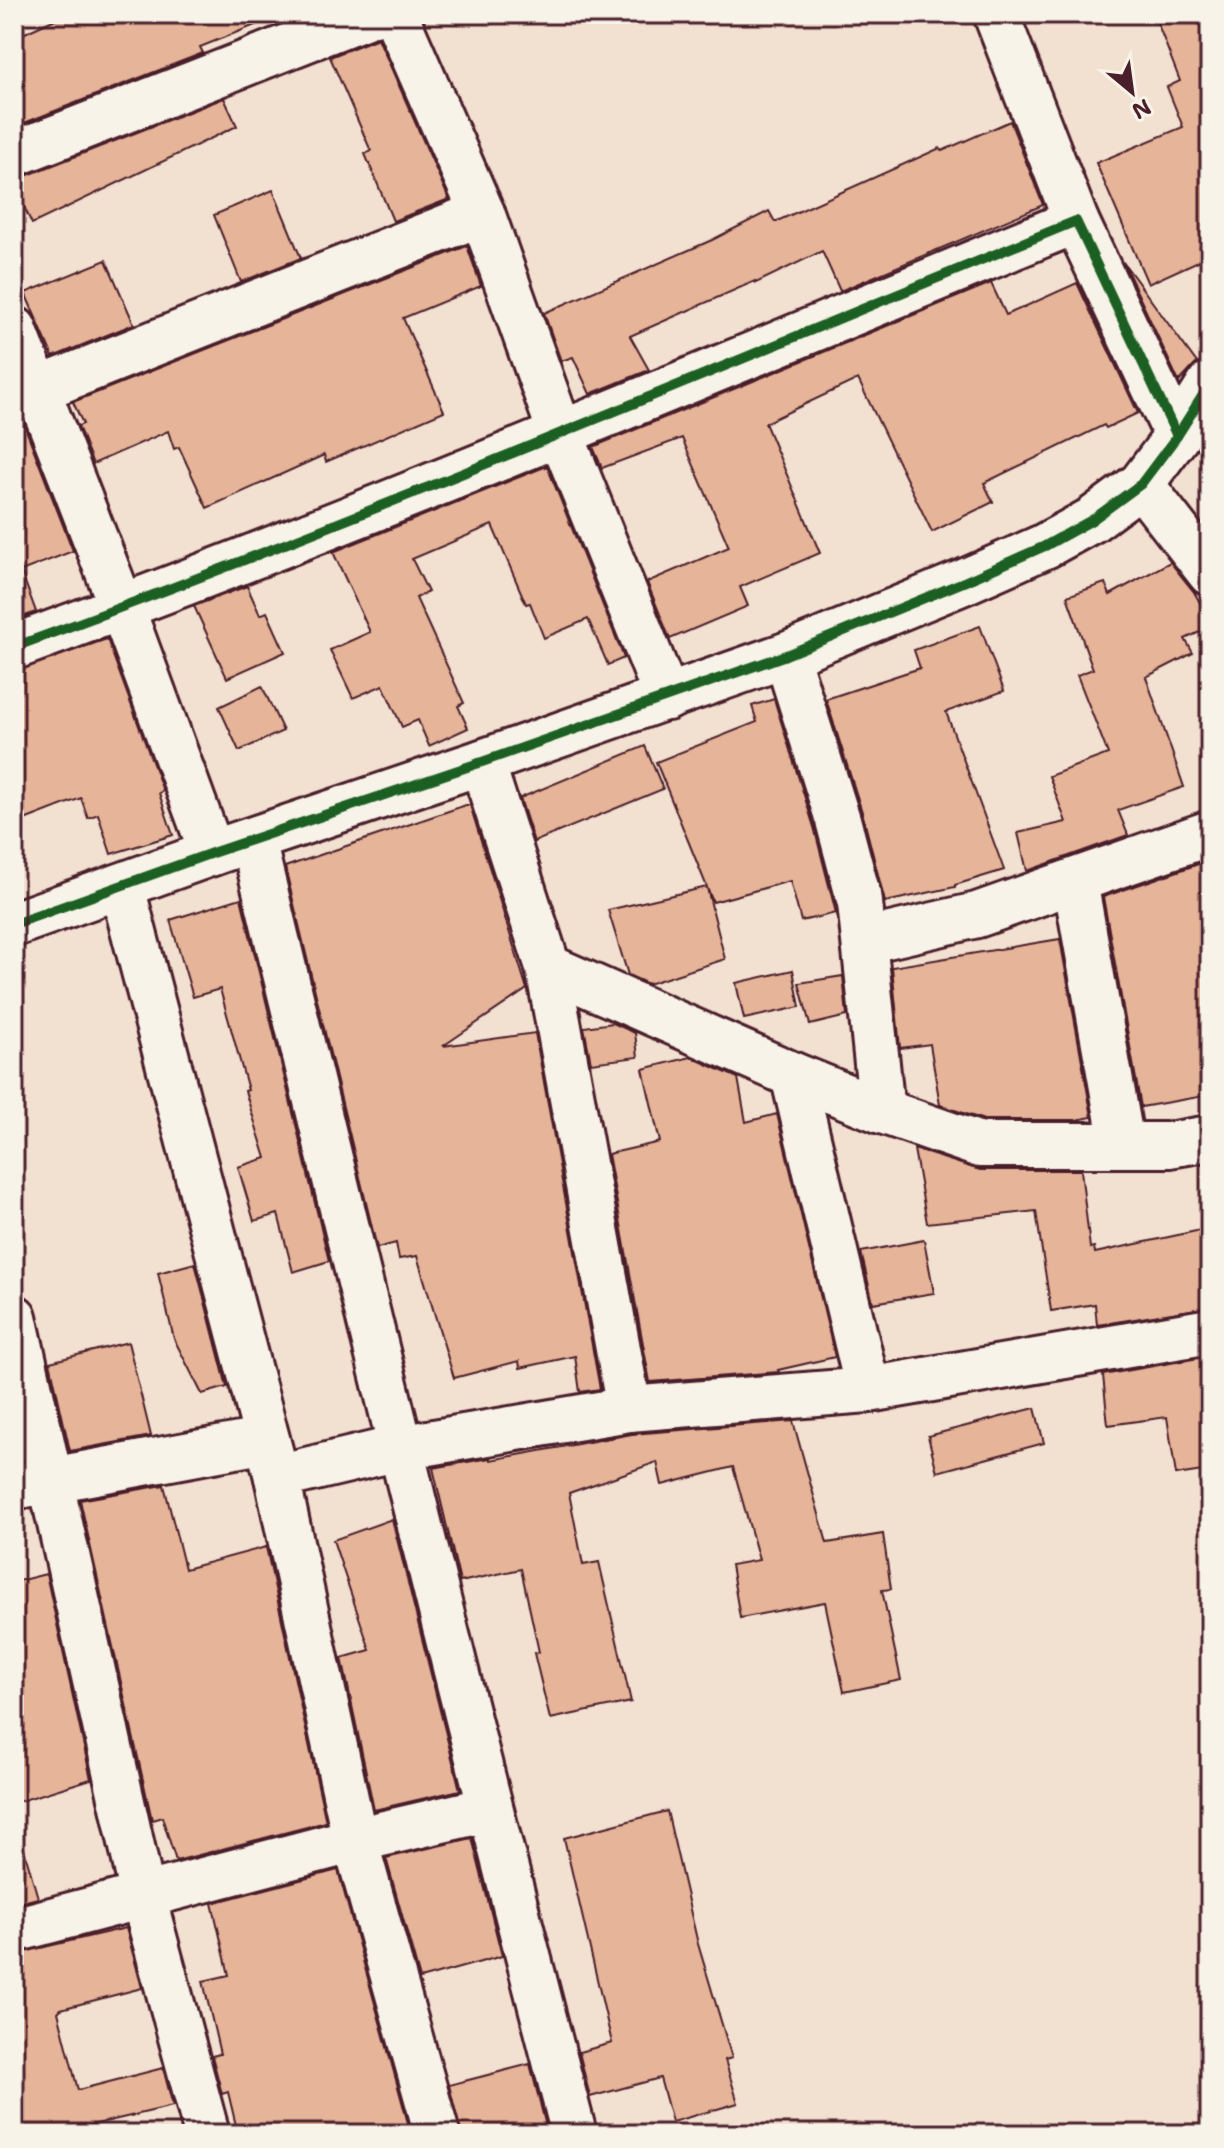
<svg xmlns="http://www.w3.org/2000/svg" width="1224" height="2148" font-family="'Shantell Sans',sans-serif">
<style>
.building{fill:#e6b498;stroke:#4a1f2b;stroke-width:2}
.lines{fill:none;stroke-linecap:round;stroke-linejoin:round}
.street-casing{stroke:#4a1f2b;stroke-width:50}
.secondary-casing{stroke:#4a1f2b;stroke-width:50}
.street{stroke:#f7f3e8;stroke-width:44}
.secondary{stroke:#f7f3e8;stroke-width:44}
.cycleway-casing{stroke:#f7f3e8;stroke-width:15}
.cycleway{stroke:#1b5e20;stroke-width:10}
</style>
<rect width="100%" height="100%" fill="#f2e0d0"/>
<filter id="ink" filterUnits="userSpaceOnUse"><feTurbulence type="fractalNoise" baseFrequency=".0125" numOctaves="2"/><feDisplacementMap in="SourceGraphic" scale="16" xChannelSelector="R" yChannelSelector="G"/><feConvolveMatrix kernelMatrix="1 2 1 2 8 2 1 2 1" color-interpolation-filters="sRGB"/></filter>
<g filter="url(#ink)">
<g class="building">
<path d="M66,14H278V16L200,47L203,53L14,127V38Z"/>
<path d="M1154,14H1210V243L1200,247L1205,258L1148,284L1096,163L1183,127L1167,87L1180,81Z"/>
<path d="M378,38L449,199L393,221L365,154L371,151L330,57Z"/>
<path d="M224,98L237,126L32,224L14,185V178L23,177Z"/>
<path d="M1010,121L1043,205L840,291L822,251L756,283L755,281L630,336L649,370L590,394L573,357L561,361L544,313L712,240L769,211L775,222L940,148L942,151Z"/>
<path d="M273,190L301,258L241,282L214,215Z"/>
<path d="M467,246L481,286L403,318L444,411L326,462L324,455L207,508L179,447L174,449L168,431L93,464L78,426L83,424L73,402Z"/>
<path d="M106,260L134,324L53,357L25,293Z"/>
<path d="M1123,262L1197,363L1179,382Z"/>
<path d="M991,283L1006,315L1077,283L1138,413L1106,428L1104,425L984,483L993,502L932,532L858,379L765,423L820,553L740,587L748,606L670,639L647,582L729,547L682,438L602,468L593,447Z"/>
<path d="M23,422L73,551L21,571L36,612L14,620V423Z"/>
<path d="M547,466L624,658L608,665L588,619L544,638L530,603L526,604L492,525L412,559L428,592L416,598L464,703L458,706L468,728L429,746L418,720L402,727L383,685L353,698L330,650L370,632L333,552Z"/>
<path d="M1170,562L1194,592L1210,620V627L1185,639L1193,653L1146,677L1184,787L1118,810L1128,835L1027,871L1018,833L1066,822L1049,776L1108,754L1077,675L1093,669L1067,596L1105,583L1110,595Z"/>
<path d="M247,586L260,615L267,612L285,652L227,678L194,606Z"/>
<path d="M980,626L1004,691L946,712L1004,870L955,885V887L885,902L862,812L826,699L920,668L914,650Z"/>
<path d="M107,639L163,791L159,793L173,835L111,854L98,814L88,818L81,798L14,824V671Z"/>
<path d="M262,686L283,731L239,751L219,707Z"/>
<path d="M774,699L814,827L836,913L801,921L790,881L713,902L707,888L725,959L648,984L628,975L608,910L707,887L656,762L757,722L752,706Z"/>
<path d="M645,746L663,789L534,842L520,798Z"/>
<path d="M466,805H470L527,989L443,1046L535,1033L600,1389L580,1392L575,1356L520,1368L519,1361L454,1378L417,1256L399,1259L396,1243L377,1248L285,867Z"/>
<path d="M1210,860V1095L1141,1107L1103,897Z"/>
<path d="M241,898L329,1261L293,1272L278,1214L254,1221L238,1167L266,1158L245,1091L248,1090L220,989L193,997L170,920Z"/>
<path d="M1060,939L1092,1117L1076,1120H984L940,1105L930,1044L900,1048L892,967Z"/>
<path d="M793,970L800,1007L744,1019L736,983Z"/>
<path d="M843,976L847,1016L810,1025L799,983Z"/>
<path d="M613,1023L635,1033L638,1057L591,1063L584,1027Z"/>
<path d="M691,1057L738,1078L746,1122L777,1114L835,1357L778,1370L779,1372L650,1382L608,1154L660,1142L643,1069Z"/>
<path d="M914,1149L980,1170H1081L1090,1248L1094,1247L1095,1253L1210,1228V1307L1097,1325L1095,1304L1051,1311L1036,1211L927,1223Z"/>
<path d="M924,1240L934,1293L873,1303L861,1252Z"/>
<path d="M195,1263L227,1387L202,1394L174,1339L158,1273Z"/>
<path d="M128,1342L151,1436L70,1451L50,1362Z"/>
<path d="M1210,1356V1470L1176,1475L1167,1417L1108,1425L1103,1375Z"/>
<path d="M1035,1408L1044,1443L937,1472L928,1436Z"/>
<path d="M793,1421L827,1543L883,1534L891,1589L882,1590L901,1680L844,1692L825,1602L740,1618L731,1565L759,1560L733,1467L662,1485L657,1462L569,1493L583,1565L599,1562L631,1702L550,1719L534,1653L539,1652L521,1569L460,1582L433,1468L490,1458L491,1460L632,1434Z"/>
<path d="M164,1485L185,1569L266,1547L326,1822L176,1861L162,1817L152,1820L80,1500Z"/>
<path d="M392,1519L460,1790L374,1810L342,1658L370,1650L333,1540Z"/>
<path d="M46,1574L91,1779L14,1803V1582Z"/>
<path d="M667,1811L698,1944L732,2058L725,2060L738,2103L672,2122L660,2078L590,2097L579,2052L612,2043L564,1838Z"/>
<path d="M472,1838L502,1956L420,1979L386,1858Z"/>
<path d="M24,1849L38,1898L14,1904V1851Z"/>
<path d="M338,1870L411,2134H238L228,2092L222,2094L212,2056L220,2054L203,1981L229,1975L212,1903Z"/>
<path d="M126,1928L142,1988L61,2009L58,2012L78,2090L163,2068L173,2106L92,2125L95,2134H14V1954Z"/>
<path d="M530,2064L548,2134H461L449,2085Z"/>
</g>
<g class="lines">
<g class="street-casing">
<g id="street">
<path d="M395,14L482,213L560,432L667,698"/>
<path d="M996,14L1076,221"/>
<path d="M14,154L371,14"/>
<path d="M14,329L122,608L212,853"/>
<path d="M14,399L482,213"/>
<path d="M1141,484L1210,573"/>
<path d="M14,647C372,516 724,365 1076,221L1177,436"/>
<path d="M786,655L838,820L860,903L882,1111"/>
<path d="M482,762L548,967L793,1075L882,1111L980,1145H1169L1210,1138"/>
<path d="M253,840C357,1272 462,1704 574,2134"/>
<path d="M1075,881L1122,1144"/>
<path d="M122,887L277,1477L355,1840L437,2134"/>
<path d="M865,941L977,915L1210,833"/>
<path d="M548,967L629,1409"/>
<path d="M793,1075L868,1390"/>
<path d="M14,1317L143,1896L207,2134"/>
<path d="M277,1477L399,1448L629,1409L868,1390L1210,1331"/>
<path d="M14,1487L267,1440"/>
<path d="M14,1930L355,1840L489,1809"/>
</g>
</g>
<g class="secondary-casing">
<path id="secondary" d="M14,924L212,853L482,762L786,655L966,581L1045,546L1092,520L1141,484L1177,436L1210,384"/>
</g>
<use href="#street" class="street"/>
<use href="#secondary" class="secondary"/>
<g class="cycleway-casing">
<g id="cycleway">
<path d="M14,647C372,516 724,365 1076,221L1177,436"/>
<path d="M14,924L212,853L482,762L786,655L966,581L1045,546L1092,520L1141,484L1177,436L1210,384"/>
</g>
</g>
<use href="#cycleway" class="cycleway"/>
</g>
</g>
<rect width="1224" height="2148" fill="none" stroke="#f7f3e8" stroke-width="48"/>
<rect x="24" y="24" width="1176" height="2100" fill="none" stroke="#4a1f2b" stroke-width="3" filter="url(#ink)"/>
<g transform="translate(1132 92) rotate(151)" stroke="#f7f3e8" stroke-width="6" paint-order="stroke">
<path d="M0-6L14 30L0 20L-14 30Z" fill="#4a1f2b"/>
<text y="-12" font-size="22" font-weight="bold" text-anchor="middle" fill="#4a1f2b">N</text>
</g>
</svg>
